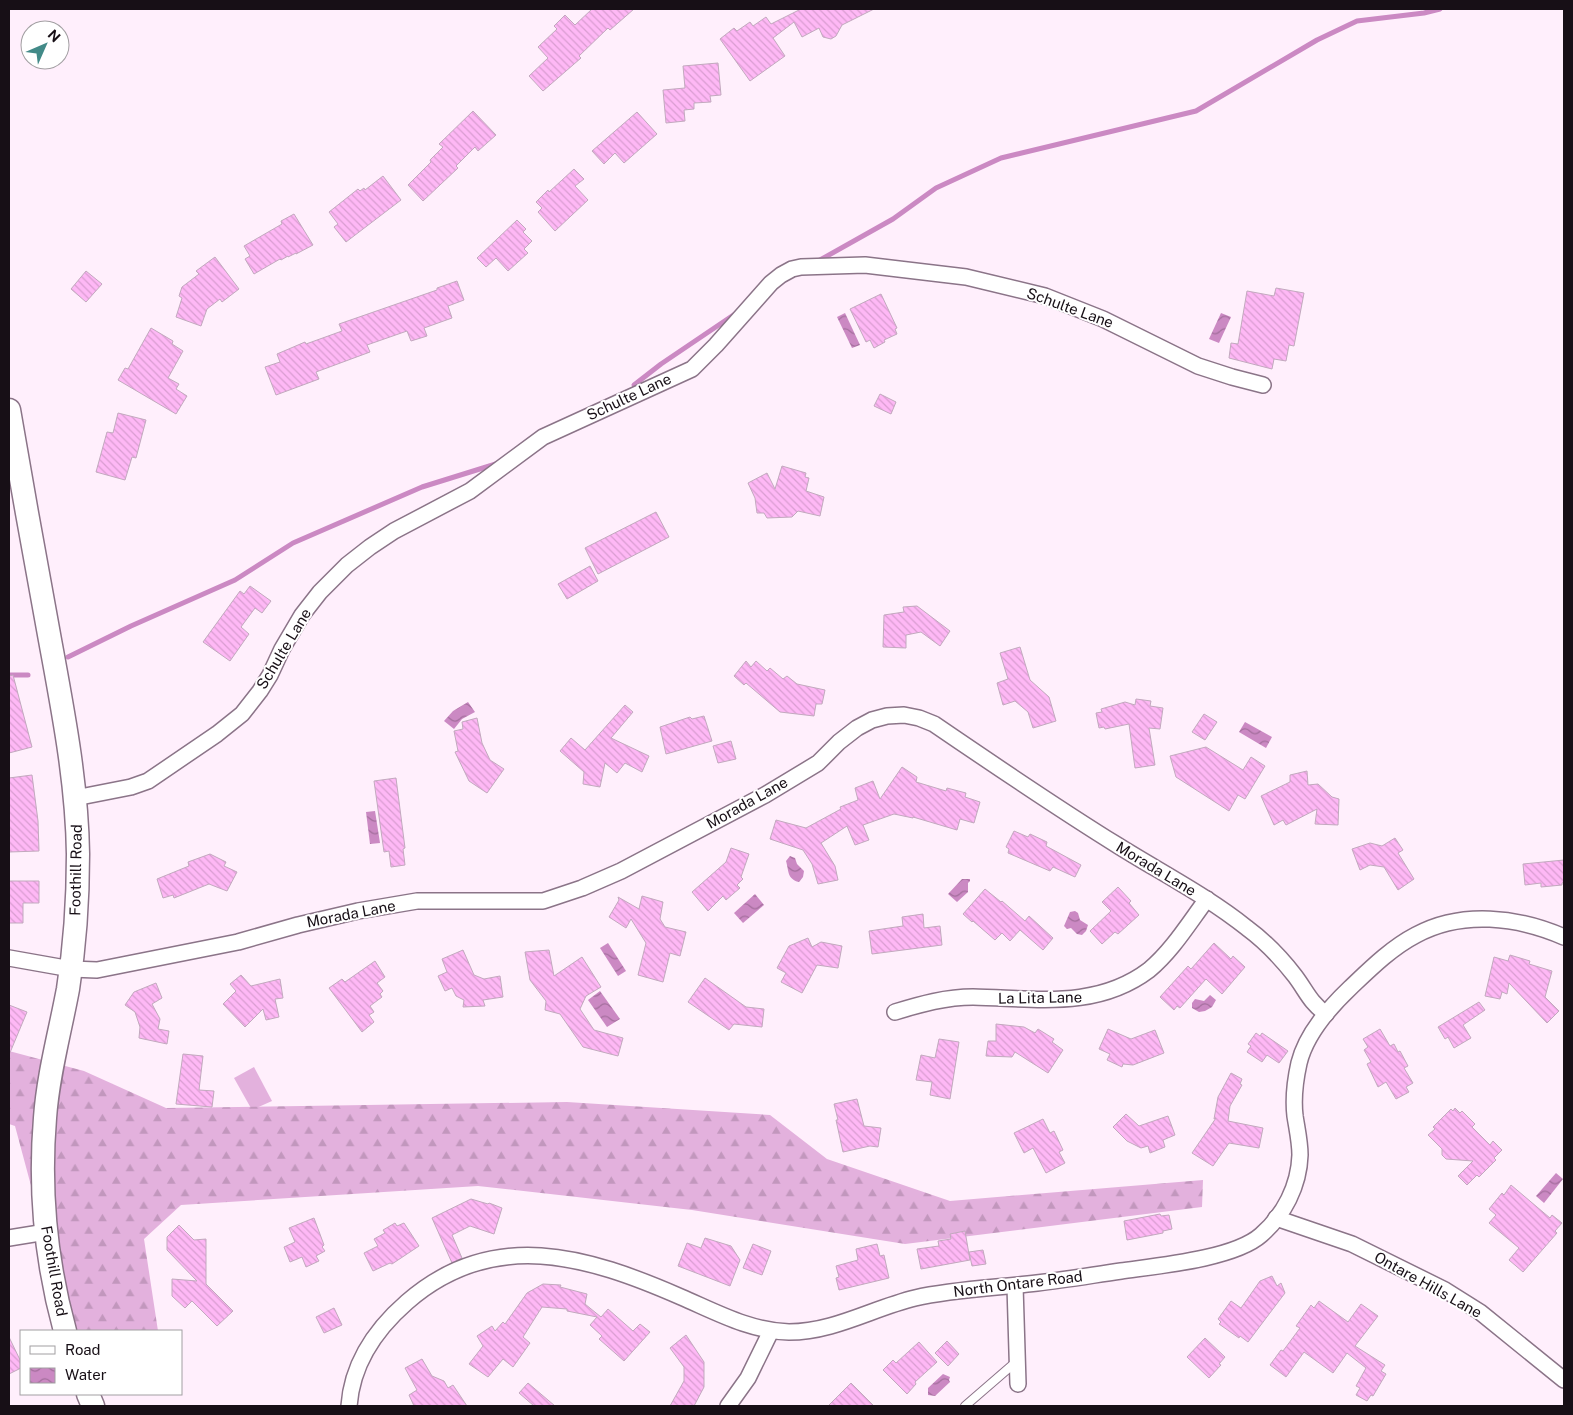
<svg xmlns="http://www.w3.org/2000/svg" width="1573" height="1415" font-family="'Public Sans',sans-serif">
<style>
.grass{fill:#e3b1dd}
.forest{fill:url(#forest-firs)}
.water{fill:url(#water-waves)}
.lines{fill:none;stroke-linecap:round;stroke-linejoin:round}
.stream{stroke:#cb89c3;stroke-width:5}
.building{fill:url(#building-back-hatch);stroke:#c2a9be}
.lane-casing{stroke:#8b7488;stroke-width:10}
.street-casing{stroke:#8b7488;stroke-width:18}
.secondary-casing{stroke:#8b7488;stroke-width:25}
.lane{stroke:#fff;stroke-width:8}
.street{stroke:#fff;stroke-width:15}
.secondary{stroke:#fff;stroke-width:22}
.labels{text-anchor:middle;stroke-width:4;stroke-linejoin:round;paint-order:stroke}
.street-label{font-size:15px;fill:#170f16;stroke:#fff}
</style>
<defs>
<pattern id="forest-firs" width="22" height="20" patternUnits="userSpaceOnUse" patternTransform="scale(1.25)"><rect width="22" height="20" fill="#e3b1dd"/><path d="M5 1l3.5 6h-7zM16 11l3.5 6h-7z" fill="#c297bd"/></pattern>
<pattern id="water-waves" width="16" height="10" patternUnits="userSpaceOnUse" patternTransform="scale(1.25)"><rect width="16" height="10" fill="#cb89c3"/><path d="M0 5q4-4 8 0t8 0" fill="none" stroke="#a46e9d"/></pattern>
<pattern id="building-back-hatch" width="6" height="6" patternUnits="userSpaceOnUse" patternTransform="scale(1.25)"><rect width="6" height="6" fill="#feb8f5"/><path d="M-1 5l2 2M0 0l6 6M5-1l2 2" fill="none" stroke="#d99dd1"/></pattern>
</defs>
<rect width="100%" height="100%" fill="#ffeffc"/>
<path class="grass" d="M254,1067L272,1101L252,1110L234,1078Z"/>
<path class="forest" d="M9,1051L84,1071L166,1108L567,1102L770,1115L827,1159L950,1201L1203,1180L1202,1207L905,1244L692,1210L478,1186L181,1205L144,1239L158,1331H70L15,1126L9,1124Z"/>
<g class="water">
<path d="M845,313L860,345L852,348L837,317Z"/>
<path d="M1221,313L1231,317L1219,343L1209,339Z"/>
<path d="M468,702L475,712L462,719L454,729L444,721L453,711Z"/>
<path d="M1245,722L1272,737L1266,748L1239,732Z"/>
<path d="M375,811L380,843L370,844L366,812Z"/>
<path d="M790,856L795,858L797,864L804,871L803,877L799,882C787,879 789,871 786,861Z"/>
<path d="M962,879H970V881L968,883V892L957,902L948,894Z"/>
<path d="M755,894L764,905L743,923L734,913Z"/>
<path d="M1075,911L1078,913L1080,920L1088,925L1086,931L1082,935L1077,934L1071,928L1067,929L1064,926L1070,912Z"/>
<path d="M608,943L626,971L618,976L600,948Z"/>
<path d="M600,991L620,1019L607,1027L588,1000Z"/>
<path d="M1210,995L1216,1000L1212,1007L1205,1011L1199,1012L1192,1008V1003L1195,999L1204,1001Z"/>
<path d="M1556,1173L1563,1179L1544,1203L1536,1196Z"/>
<path d="M943,1374L950,1377L949,1380L950,1382L935,1396L928,1395V1388Z"/>
</g>
<g class="lines">
<g class="stream">
<path d="M820,260L893,219L936,188L1001,158L1196,111L1317,40L1357,21L1424,13L1440,9"/>
<path d="M634,385L661,364L735,314"/>
<path d="M68,657L131,626L235,580L293,543L422,487L499,463"/>
<path d="M9,675H28"/>
</g>
</g>
<g class="building">
<path d="M592,9H634L610,30L608,28L579,56L581,58L543,91L529,76L548,58L538,47L557,29L554,26L565,15L575,25Z"/>
<path d="M801,9H874L842,25L836,36L831,39L823,37L819,28L802,37L794,22L773,38L785,56L750,81L720,39L734,28L737,31L750,22L753,26L766,17L771,24Z"/>
<path d="M718,63L721,95L710,96L711,102L694,103V109L684,110L685,121L666,123L663,90L685,88L683,66Z"/>
<path d="M473,111L496,135L478,151L475,147L456,166L458,168L423,201L408,185L431,162L430,160L443,147L439,144Z"/>
<path d="M637,112L657,134L624,163L615,153L604,164L592,151Z"/>
<path d="M574,169L584,179L575,186L588,200L555,231L538,212L542,208L536,202L548,190L549,192Z"/>
<path d="M383,176L401,200L346,242L334,227L338,224L329,212L358,189L360,191L364,188L365,190Z"/>
<path d="M294,214L313,245L296,254V253L288,257V256L281,260L280,259L254,274L245,259L250,256L244,246L282,224L281,221Z"/>
<path d="M517,220L526,229L523,232L532,241L524,249L528,253L508,271L496,258L486,267L477,258Z"/>
<path d="M215,257L239,289L222,302L220,299L207,309L201,326L176,317L182,298L179,296L182,287L199,274L196,271Z"/>
<path d="M86,271L102,284L86,302L71,289Z"/>
<path d="M457,281L464,300L448,306L452,318L424,328L427,336L411,341L407,331L367,345L370,352L316,372L319,379L276,395L265,367L280,362L277,354L305,342L306,344L342,331L339,324L437,290V288Z"/>
<path d="M1276,288L1304,293L1294,346L1289,345L1286,361L1274,359L1272,369L1229,358L1231,343L1238,344L1247,291L1274,296Z"/>
<path d="M881,294L897,328L895,329L897,334L884,340L885,342L874,348L870,340L866,342L850,309Z"/>
<path d="M151,328L173,341L172,344L183,351L168,378L179,384L176,389L187,396L176,414L118,380L125,368L128,369Z"/>
<path d="M880,394L896,402L891,414L874,406Z"/>
<path d="M118,413L146,420L136,458L132,457L125,480L96,472L107,432L113,433Z"/>
<path d="M782,466L806,473L805,477L809,478L806,491L824,497L820,516L798,511L792,517L767,518L764,513H757L755,498L748,483L767,473L775,489Z"/>
<path d="M656,512L669,537L598,574L585,548Z"/>
<path d="M590,566L598,581L567,599L558,584Z"/>
<path d="M250,586L271,601L262,613L255,608L241,627L249,634L230,661L203,642L240,591L244,594Z"/>
<path d="M917,606L950,631L940,646L921,632L906,635V648L883,647L884,615L904,612L903,607Z"/>
<path d="M1020,647L1030,680L1049,697L1056,721L1033,728L1028,712L1015,701L1003,705L997,683L1008,679L1000,653Z"/>
<path d="M746,661L751,667L756,661L767,671L770,668L783,679L787,676L797,684L825,690L822,704H816L814,716L780,712L746,683L744,685L734,676Z"/>
<path d="M13,675L32,747L9,753V676Z"/>
<path d="M1136,699L1151,701L1150,706L1163,708L1160,729L1149,728L1155,765L1135,768L1129,724L1105,729L1104,727L1099,728L1096,713L1102,712L1101,709L1125,702L1135,705Z"/>
<path d="M625,705L633,712L611,738L649,756L642,772L625,763L617,773L605,763L600,787L583,784L584,772L560,751L571,738L585,750Z"/>
<path d="M1204,714L1217,722L1205,740L1192,732Z"/>
<path d="M704,716L712,741L666,754L660,727L690,717L692,719Z"/>
<path d="M477,718L482,743L490,760L504,769L487,793L469,781L455,752L458,751L454,731L463,729L462,722Z"/>
<path d="M731,741L736,759L718,763L713,746Z"/>
<path d="M1206,747L1243,770L1251,757L1265,766L1245,799L1238,795L1229,811L1176,777L1170,756Z"/>
<path d="M902,767L917,777L916,782L946,791L947,788L966,793L965,797L980,802L974,823L960,819L957,830L913,817V818L894,814L863,825L869,840L855,845L847,826L821,843L835,866L838,880L818,884L812,864L803,850L770,839L776,820L806,828L841,809L840,807L858,800L855,788L873,781L880,799Z"/>
<path d="M1307,771L1308,785L1318,784L1332,797L1339,799L1338,825L1315,824L1317,809L1286,825L1283,820L1274,825L1261,796L1290,782V775Z"/>
<path d="M32,775L38,821L39,851L9,852V778Z"/>
<path d="M396,778L405,848L403,849L405,865L391,867L389,851L384,852L374,781Z"/>
<path d="M1014,831L1028,837L1030,834L1047,842L1046,846L1081,865L1075,877L1053,867L1050,871L1008,853L1009,849L1006,847Z"/>
<path d="M1395,838L1403,850L1398,853L1414,879L1398,890L1384,867L1370,865L1360,870L1352,849L1370,843L1382,846Z"/>
<path d="M731,848L749,854L741,877L743,879L737,885L740,888L726,900L723,896L708,911L692,892L726,862Z"/>
<path d="M210,854L226,862L224,866L237,872L227,891L209,884L174,898L173,895L163,898L157,879L189,866L188,862Z"/>
<path d="M1564,860V882L1562,883V885L1541,887V883L1525,885L1523,864Z"/>
<path d="M9,881H39V903H23V923H9Z"/>
<path d="M1118,887L1131,901L1129,903L1139,915L1118,934L1115,932L1102,944L1090,931L1111,911L1102,902Z"/>
<path d="M985,889L1001,902L1002,901L1025,921L1029,916L1053,938L1043,950L1020,930L1010,941L1002,933L995,940L973,921L972,922L963,914Z"/>
<path d="M642,896L663,902L660,919L665,927L686,932L680,956L670,953L663,982L638,975L646,943L631,919L626,928L609,917L619,900L618,897L639,909Z"/>
<path d="M923,914L924,928L940,926L942,945L872,954L869,931L903,926L902,917Z"/>
<path d="M808,938L812,947L821,942L842,946L838,968L817,965L802,993L781,982L786,973L777,968L789,946Z"/>
<path d="M1214,943L1231,959L1233,956L1245,967L1222,994L1206,979L1180,1008L1177,1006L1174,1010L1160,997L1188,966L1191,969Z"/>
<path d="M463,950L474,975L484,979L500,976L503,997L483,1000L485,1006L463,1007L464,1000L456,996L452,988L445,991L438,976L447,972L442,959Z"/>
<path d="M549,950L554,976L582,957L601,987L586,996L580,1009L594,1030L623,1038L618,1056L583,1047L560,1014L545,1010L546,1001L530,980L525,952Z"/>
<path d="M1510,955L1530,961L1529,964L1552,971L1545,997L1559,1011L1547,1023L1509,983L1507,994L1502,992L1500,999L1485,996L1494,957L1508,961Z"/>
<path d="M375,961L385,977L377,983L383,991L380,994L382,997L370,1006L374,1012L369,1015L374,1022L362,1032L329,988L342,979L345,982Z"/>
<path d="M241,975L251,986L280,979L283,998L275,999L279,1017L266,1020L263,1009L245,1027L223,1004L236,991L230,984Z"/>
<path d="M705,978L746,1007L764,1009L762,1027L734,1024L729,1030L688,1002Z"/>
<path d="M156,983L162,998L152,1004L160,1019L158,1029L169,1031L167,1044L139,1038L140,1027L135,1012L125,1005L134,992Z"/>
<path d="M1479,1002L1485,1010L1463,1025L1471,1038L1454,1048L1448,1037L1445,1039L1438,1027Z"/>
<path d="M9,1005L27,1012L9,1055Z"/>
<path d="M996,1024L1024,1027L1035,1033L1038,1029L1054,1039L1052,1042L1063,1050L1048,1073L1015,1052L1012,1057L986,1056L988,1041H996Z"/>
<path d="M1108,1029L1131,1039L1155,1030L1164,1053L1133,1065L1123,1064L1122,1067L1107,1060L1110,1054L1099,1049Z"/>
<path d="M1380,1029L1390,1046L1394,1044L1398,1052L1400,1051L1408,1066L1404,1068L1413,1083L1406,1087L1409,1092L1396,1099L1386,1082L1378,1087L1367,1064L1371,1062L1364,1050L1368,1047L1363,1039Z"/>
<path d="M1256,1033L1260,1036L1262,1033L1288,1051L1279,1063L1267,1055L1262,1062L1247,1052L1251,1046L1248,1044Z"/>
<path d="M939,1039L959,1042L950,1099L930,1095L932,1082L916,1080L921,1055L935,1058Z"/>
<path d="M183,1054L203,1056L199,1090L214,1091L212,1107L176,1104Z"/>
<path d="M1231,1073L1242,1079L1240,1084L1242,1085L1230,1106L1228,1121L1263,1128L1259,1148L1229,1143L1213,1166L1192,1153L1216,1118L1214,1119L1218,1097Z"/>
<path d="M857,1099L864,1126L881,1128L878,1147L870,1146L843,1152L836,1120H838L834,1104Z"/>
<path d="M1455,1108L1460,1113L1462,1111L1475,1124L1472,1127L1490,1145L1493,1141L1502,1150L1494,1158L1496,1160L1479,1177L1477,1175L1467,1185L1458,1176L1473,1161L1446,1159L1442,1155V1149L1428,1135L1435,1129L1433,1127L1451,1109L1453,1111Z"/>
<path d="M1126,1114L1139,1126L1168,1116L1175,1135L1163,1140L1165,1147L1150,1153L1148,1146L1141,1148L1127,1141L1113,1127Z"/>
<path d="M1043,1119L1050,1133L1054,1131L1063,1150L1059,1152L1065,1163L1046,1173L1033,1148L1024,1153L1014,1133Z"/>
<path d="M1511,1185L1550,1218L1552,1215L1562,1223L1555,1231L1557,1233L1523,1272L1509,1260L1519,1248L1489,1223L1496,1215L1489,1209L1502,1193L1504,1195Z"/>
<path d="M471,1199L488,1204L489,1203L502,1208L494,1234L470,1226L452,1235L462,1258L452,1263L432,1218Z"/>
<path d="M1160,1214L1161,1216L1169,1215L1172,1229L1163,1231V1233L1127,1240L1124,1221Z"/>
<path d="M314,1218L324,1245L322,1247L325,1251L316,1256L319,1261L306,1267L302,1257L290,1262L284,1247L295,1242L289,1228Z"/>
<path d="M395,1223L397,1226L404,1223L419,1246L392,1264L390,1263L373,1271L364,1253L378,1246L374,1239L385,1233L383,1230Z"/>
<path d="M179,1225L194,1240L206,1239V1284L233,1311L217,1326L192,1301L185,1308L172,1296V1279L197,1281L167,1250V1237Z"/>
<path d="M965,1231L970,1260L921,1269L917,1249L939,1246L938,1241L951,1239L950,1234Z"/>
<path d="M705,1238L731,1246L740,1260L730,1286L678,1266L687,1243L701,1248Z"/>
<path d="M753,1244L771,1251L762,1275L743,1268Z"/>
<path d="M877,1244L880,1256L884,1255L889,1278L839,1290L836,1278L839,1277L836,1266L858,1260L856,1249Z"/>
<path d="M983,1250L986,1264L972,1266L969,1252Z"/>
<path d="M1272,1276L1277,1286L1281,1283L1285,1293L1248,1342L1240,1336L1239,1338L1219,1324L1221,1322L1218,1319L1231,1301L1241,1308L1260,1281Z"/>
<path d="M543,1284L561,1285L560,1287L587,1294L585,1304L601,1317L608,1309L633,1331L640,1324L650,1332L624,1361L599,1339L602,1336L590,1325L597,1317L567,1311V1309L542,1307L523,1337L530,1343L513,1367L503,1359L488,1377L469,1364L483,1346L477,1336L492,1326L495,1331L503,1322L505,1324L527,1293Z"/>
<path d="M1319,1301L1348,1322L1361,1304L1378,1316L1355,1346L1385,1365L1381,1371L1386,1374L1373,1396L1371,1395L1367,1401L1356,1395L1360,1388L1356,1386L1366,1368L1347,1353L1333,1373L1304,1352L1286,1377L1270,1365L1281,1350L1283,1351L1300,1328L1296,1326L1311,1305L1314,1308Z"/>
<path d="M334,1308L342,1325L324,1333L316,1317Z"/>
<path d="M686,1335L704,1362V1387L694,1406H670L684,1381V1367L670,1348Z"/>
<path d="M9,1337L21,1362V1368L9,1374Z"/>
<path d="M1205,1338L1225,1357L1219,1364L1221,1365L1209,1378L1187,1357Z"/>
<path d="M947,1341L959,1354L948,1366L935,1353Z"/>
<path d="M919,1342L937,1362L915,1382L916,1384L907,1394L883,1370L893,1360L896,1363Z"/>
<path d="M422,1359L432,1376L444,1381L448,1388L453,1385L467,1406H414L409,1395L417,1390L405,1368Z"/>
<path d="M528,1383L555,1406H534L519,1393Z"/>
<path d="M851,1383L874,1406H828Z"/>
</g>
<g class="lines">
<g class="lane-casing">
<path id="lane" d="M965,1406L1017,1361"/>
</g>
<g class="street-casing">
<g id="street">
<path d="M75,798L131,787L148,781L217,734L242,714L260,691L270,675L282,649L302,615L320,592L347,565L370,547L394,531L470,491L543,437L692,369L716,345L771,283L781,275L792,269L801,267L865,265L966,277L1045,296L1103,319L1198,366L1232,377L1263,385"/>
<path d="M9,958L71,969L97,970L238,942L298,925L358,911L417,901H543L582,888L621,871L765,795L818,763L839,742L857,728L872,720L887,716L904,715L919,718L934,724C994,765 1054,806 1117,845C1160,872 1207,896 1247,928C1266,942 1281,958 1295,976C1307,992 1309,1001 1326,1014"/>
<path d="M895,1012C921,1004 946,997 973,997C1035,998 1096,1010 1149,970C1172,951 1189,923 1207,899"/>
<path d="M1276,1218L1352,1244L1445,1290L1480,1312L1564,1380"/>
<path d="M9,1238L46,1232"/>
<path d="M1015,1286L1018,1384"/>
<path d="M349,1406C352,1364 376,1329 407,1302C493,1227 587,1256 681,1297C716,1312 750,1331 789,1332C834,1332 873,1308 915,1298C955,1289 996,1288 1037,1283C1065,1280 1093,1275 1121,1271C1156,1266 1234,1259 1261,1235C1284,1215 1299,1186 1300,1155C1300,1142 1297,1129 1295,1116C1293,1099 1295,1081 1299,1063C1306,1034 1329,1008 1350,988C1370,969 1391,948 1416,935C1462,910 1518,917 1564,937"/>
<path d="M728,1406L748,1378L771,1331"/>
</g>
</g>
<g class="secondary-casing">
<g id="secondary">
<path d="M9,410C22,487 36,563 50,640C63,711 77,782 78,854C78,899 75,945 68,989C60,1032 48,1075 45,1118C39,1190 46,1262 65,1331"/>
<path d="M88,1394L93,1406"/>
</g>
</g>
<use href="#lane" class="lane"/>
<use href="#street" class="street"/>
<use href="#secondary" class="secondary"/>
</g>
<g class="labels">
<g class="street-label">
<text transform="translate(1070 308) rotate(20)" y="5">Schulte Lane</text>
<text transform="translate(629 397) rotate(-25)" y="5">Schulte Lane</text>
<text transform="translate(284 649) rotate(-59)" y="5">Schulte Lane</text>
<text transform="translate(747 803) rotate(-29)" y="5">Morada Lane</text>
<text transform="translate(1156 869) rotate(31)" y="5">Morada Lane</text>
<text transform="translate(76 870) rotate(-89)" y="5">Foothill Road</text>
<text transform="translate(351 914) rotate(-11)" y="5">Morada Lane</text>
<text transform="translate(1040 998) rotate(-1)" y="5">La Lita Lane</text>
<text transform="translate(54 1271) rotate(80)" y="5">Foothill Road</text>
<text transform="translate(1018 1284) rotate(-7)" y="5">North Ontare Road</text>
<text transform="translate(1428 1285) rotate(29)" y="5">Ontare Hills Lane</text>
</g>
</g>
<rect width="1573" height="1415" fill="none" stroke="#170f16" stroke-width="20"/>
<rect x="20" y="1330" width="162" height="65" fill="#ffffff" stroke="#a29fa2"/>
<rect x="30" y="1346" width="25" height="8" fill="#ffffff" stroke="#a29fa2"/>
<text x="65" y="1355" font-size="15" fill="#170f16">Road</text>
<rect x="30" y="1368" width="25" height="15" fill="url(#water-waves)" stroke="#a29fa2"/>
<text x="65" y="1380" font-size="15" fill="#170f16">Water</text>
<g transform="translate(45 45) rotate(45)"><circle r="24" fill="#ffffff" stroke="#a29fa2"/>
<path d="M0-4L9 19L0 12L-9 19Z" fill="#428a88"/>
<text y="-8" font-size="14" font-weight="bold" text-anchor="middle" fill="#170f16">N</text>
</g>
</svg>
